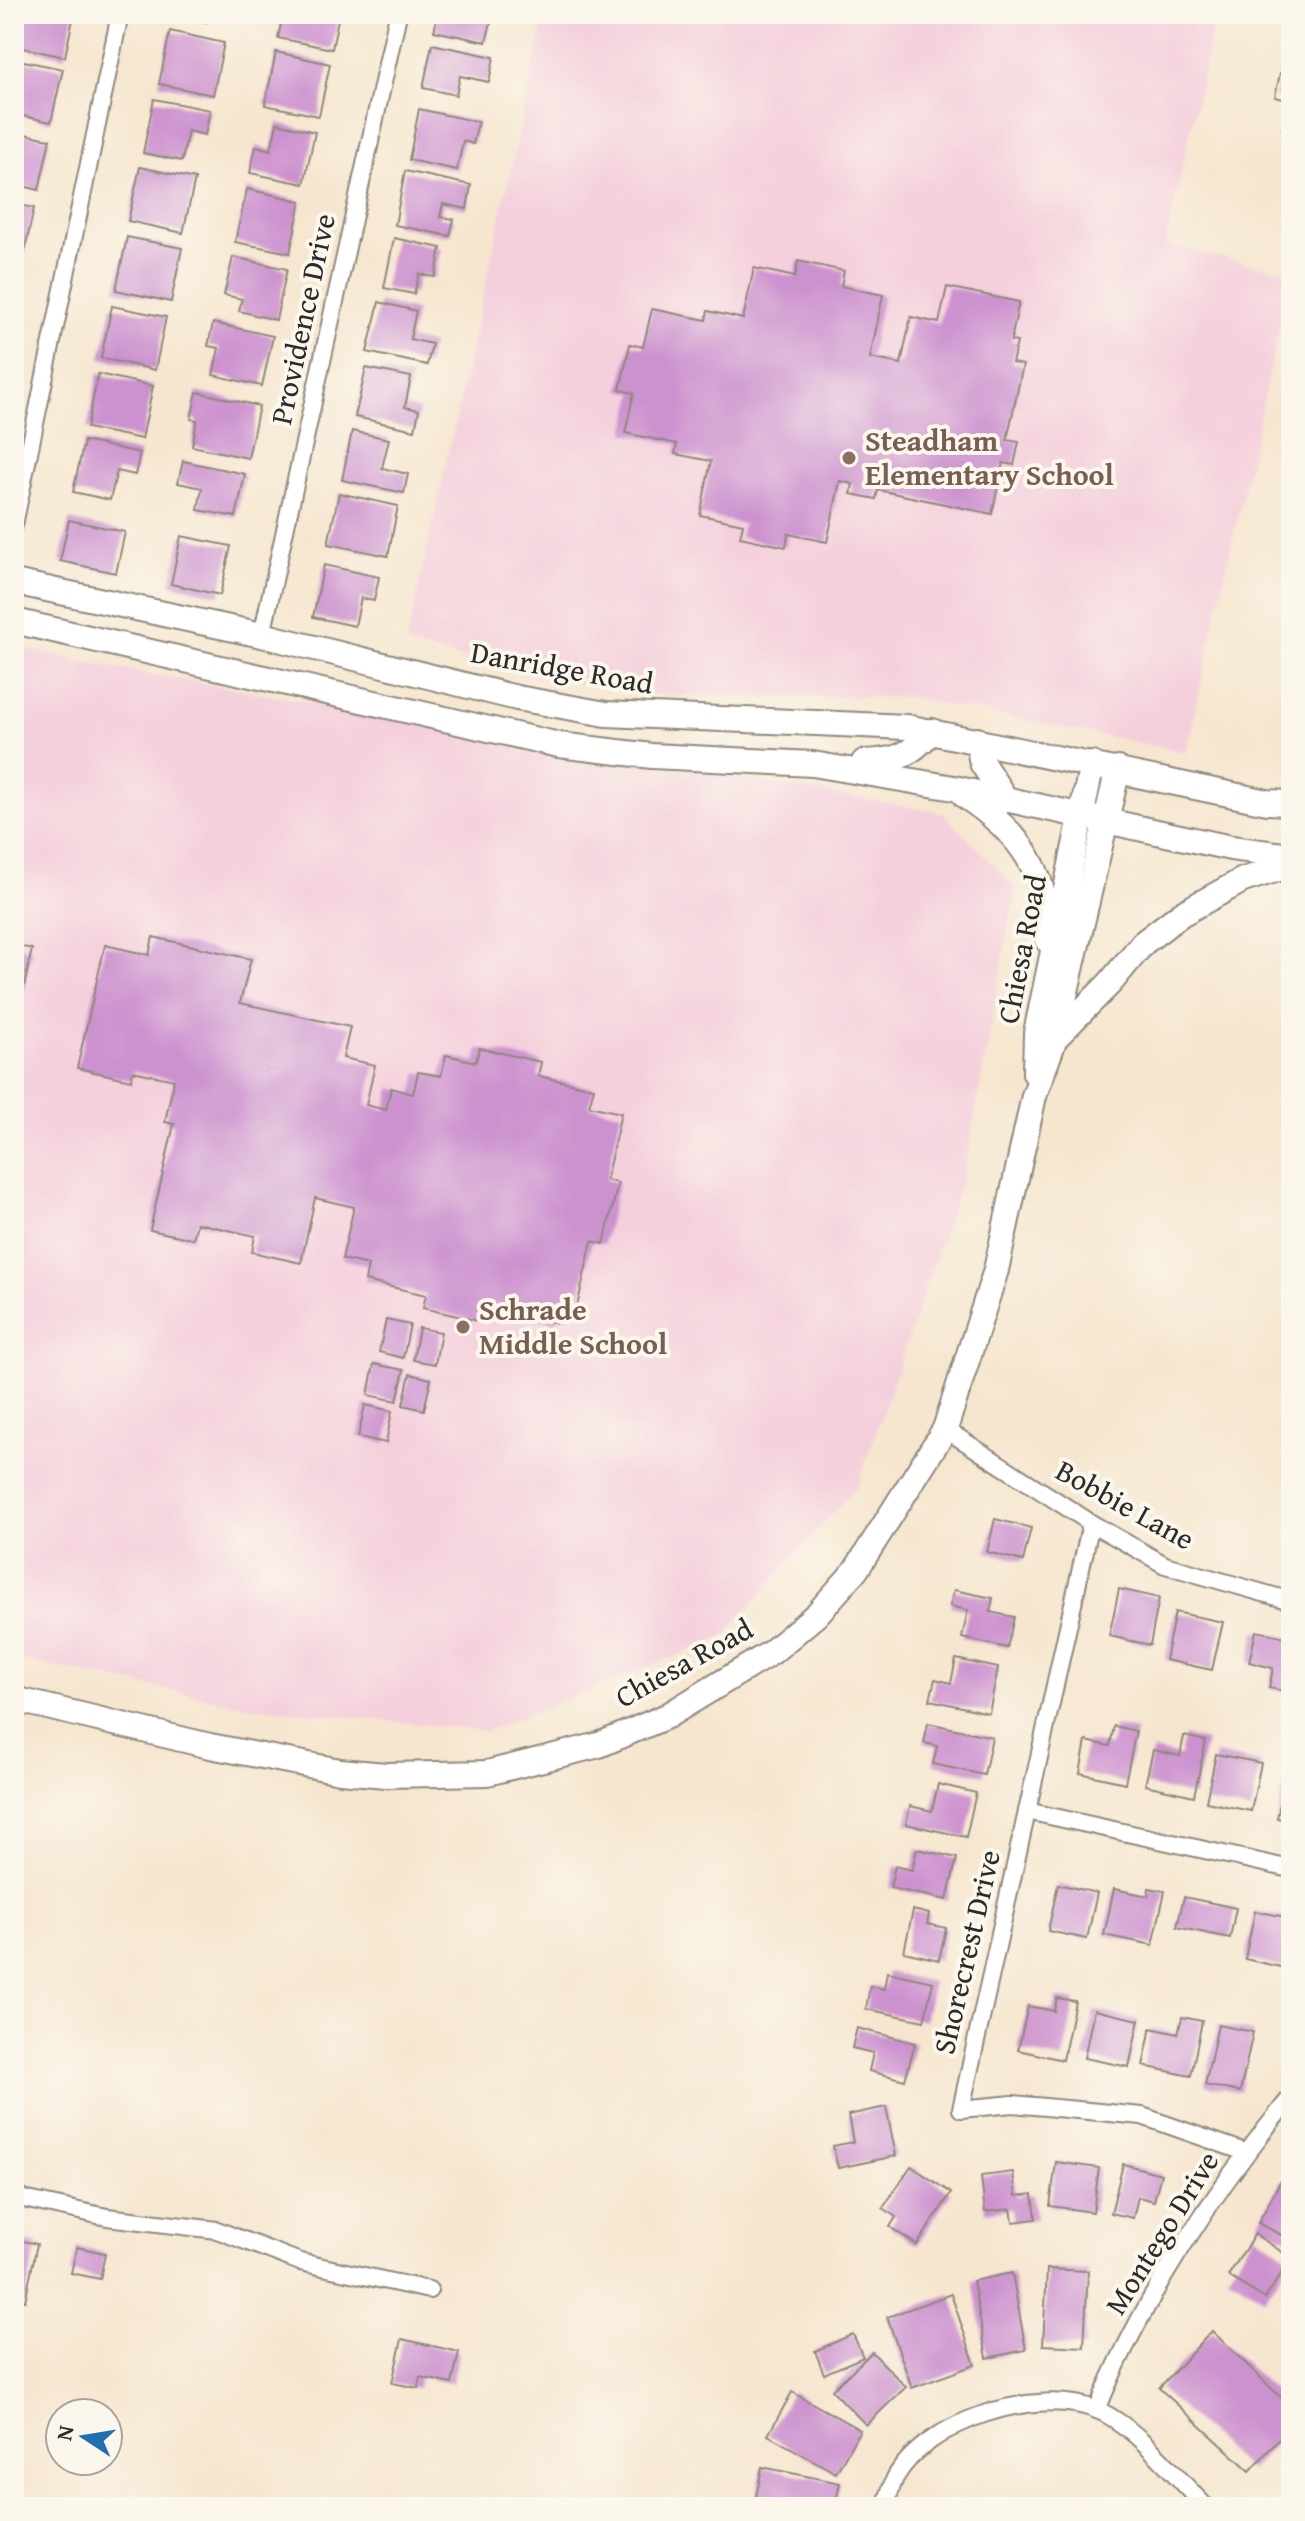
<svg xmlns="http://www.w3.org/2000/svg" width="1305" height="2521" font-family="'Gentium Book Plus',serif">
<style>
.built{fill:#f4cfdc}
.building{fill:#cc91cf}
.lines{fill:none;stroke-linecap:round;stroke-linejoin:round}
.street-casing{stroke:#90887d;stroke-width:20}
.secondary-casing{stroke:#90887d;stroke-width:28}
.street{stroke:#fff;stroke-width:16}
.secondary{stroke:#fff;stroke-width:24}
.education-dot{fill:#8d6e63;stroke:#fbf7ec;stroke-width:3}
.labels{text-anchor:middle;stroke-width:8;stroke-linejoin:round;paint-order:stroke}
.street-label{font-size:30px;fill:#2b2b2b;stroke:#fbf7ec}
.education-label{font-size:30px;font-weight:bold;fill:#785e54;stroke:#fbf7ec;text-anchor:start}
</style>
<rect width="100%" height="100%" fill="#fbf7ec"/>
<filter id="ink" filterUnits="userSpaceOnUse"><feTurbulence type="fractalNoise" baseFrequency=".0125" numOctaves="2"/><feDisplacementMap in="SourceGraphic" scale="16" xChannelSelector="R" yChannelSelector="G"/><feConvolveMatrix kernelMatrix="1 2 1 2 8 2 1 2 1" color-interpolation-filters="sRGB"/></filter>
<filter id="wash" filterUnits="userSpaceOnUse"><feTurbulence type="fractalNoise" baseFrequency=".006" numOctaves="4" result="noise"/><feDisplacementMap in="SourceGraphic" scale="32" xChannelSelector="R" yChannelSelector="G"/><feGaussianBlur stdDeviation="1.8" result="paint"/><feColorMatrix in="noise" values="0 0 0 0 0 0 0 0 0 0 0 0 0 0 0 0 0 1.4 0 .05"/><feComposite in="paint" operator="in"/></filter>
<g filter="url(#wash)">
<rect width="100%" height="100%" fill="#f6e6cf"/>
<g class="built">
<path d="M545,14H1216L1165,245L1291,273L1186,752L905,697L665,696L534,676L406,644Z"/>
<path d="M14,646L104,666L943,813L1016,888L965,1170L858,1485L721,1638L486,1731L253,1707L14,1659Z"/>
</g>
<g id="blocks">
<g class="building">
<path d="M18,14H74L65,57L14,46Z"/>
<path d="M176,14H207L206,22Z"/>
<path d="M283,14H339L332,49L278,38Z"/>
<path d="M438,14H493L486,42L434,31Z"/>
<path d="M170,31L224,43L213,95L159,84Z"/>
<path d="M1290,40H1291V66L1284,65Z"/>
<path d="M432,44L494,57L489,82L460,76L456,95L423,88Z"/>
<path d="M276,52L330,64L319,116L265,105Z"/>
<path d="M14,59L63,69L51,122L14,114Z"/>
<path d="M1280,73L1291,76V131L1282,129L1288,100L1275,97Z"/>
<path d="M154,99L210,110L205,135L188,131L182,161L143,153Z"/>
<path d="M419,109L478,122L473,144L463,141L457,170L409,160Z"/>
<path d="M277,123L315,132L304,184L250,173L256,146L271,150Z"/>
<path d="M14,132L50,139L39,190L14,184Z"/>
<path d="M140,167L195,179L183,233L128,221Z"/>
<path d="M405,171L471,185L467,209L443,204L440,217L454,219L450,236L395,225Z"/>
<path d="M247,189L301,201L290,253L235,242Z"/>
<path d="M14,204L34,208L24,255L14,252Z"/>
<path d="M127,237L182,248L171,302L116,290Z"/>
<path d="M394,238L441,248L435,277L419,274L414,294L384,288Z"/>
<path d="M233,257L287,269L276,320L239,311L242,299L224,295Z"/>
<path d="M798,261L844,271L841,286L883,295L870,358L901,364L911,317L939,323L947,287L1019,302L1011,341L1017,342L1012,363L1023,365L1007,440L1019,442L1014,465L1003,463L992,514L878,490L876,499L851,494L853,484L840,481L827,542L788,534L786,547L740,537L743,524L700,515L711,461L675,454L677,444L625,433L634,393L620,390L630,344L643,347L652,309L706,320L708,311L743,319L754,268L795,277Z"/>
<path d="M379,302L416,311L410,339L432,344L427,365L367,352Z"/>
<path d="M112,306L166,317L155,370L101,358Z"/>
<path d="M213,323L273,336L262,386L213,375L219,348L208,346Z"/>
<path d="M366,368L411,377L405,407L419,410L415,430L355,417Z"/>
<path d="M98,374L153,386L142,439L87,428Z"/>
<path d="M197,392L259,406L248,458L192,446L197,420L191,419Z"/>
<path d="M352,431L389,439L382,468L408,474L404,493L342,480Z"/>
<path d="M84,441L140,453L135,475L117,471L110,500L73,492Z"/>
<path d="M183,461L245,474L236,517L198,510L202,488L178,483Z"/>
<path d="M339,493L398,506L388,556L328,544Z"/>
<path d="M69,520L125,532L116,573L60,561Z"/>
<path d="M181,536L231,546L220,595L171,584Z"/>
<path d="M324,565L379,577L374,601L361,598L355,626L313,617Z"/>
<path d="M1291,659V686L1284,684Z"/>
<path d="M153,937L251,959L240,1003L350,1027L343,1058L375,1065L366,1105L386,1110L391,1088L413,1094L418,1072L441,1076L446,1055L476,1062L479,1048L541,1062L538,1076L594,1088L589,1106L621,1113L606,1180L618,1183L604,1244L592,1241L576,1311L560,1308L557,1323L486,1307L483,1322L423,1308L426,1295L365,1281L368,1265L342,1259L354,1207L315,1198L301,1263L252,1252L255,1236L197,1223L193,1239L150,1230L174,1124L165,1122L174,1080L133,1071L131,1080L77,1068L105,945L149,955Z"/>
<path d="M14,945L32,949L20,1006L14,1005Z"/>
<path d="M386,1320L410,1325L403,1358L379,1352Z"/>
<path d="M419,1328L441,1332L435,1364L413,1360Z"/>
<path d="M374,1364L404,1370L397,1401L368,1395Z"/>
<path d="M410,1374L431,1379L424,1410L403,1405Z"/>
<path d="M365,1405L392,1411L386,1443L358,1437Z"/>
<path d="M995,1519L1031,1528L1023,1561L987,1552Z"/>
<path d="M1119,1589L1159,1598L1150,1645L1109,1636Z"/>
<path d="M954,1590L993,1598L990,1612L1014,1617L1007,1648L962,1638L968,1610L950,1606Z"/>
<path d="M1175,1612L1223,1622L1212,1670L1165,1660Z"/>
<path d="M1256,1631L1291,1638L1290,1692L1269,1688L1273,1668L1249,1662Z"/>
<path d="M956,1659L998,1668L989,1713L930,1700L935,1679L951,1683Z"/>
<path d="M928,1723L992,1737L984,1775L933,1764L937,1746L924,1743Z"/>
<path d="M1114,1726L1136,1731L1125,1783L1080,1773L1086,1741L1110,1746Z"/>
<path d="M1184,1736L1206,1741L1194,1796L1145,1785L1153,1750L1180,1756Z"/>
<path d="M1216,1754L1261,1763L1251,1811L1206,1802Z"/>
<path d="M1287,1770H1291V1821L1277,1818Z"/>
<path d="M938,1784L976,1793L966,1837L906,1824L910,1806L932,1811Z"/>
<path d="M917,1849L957,1858L947,1900L890,1888L895,1866L912,1870Z"/>
<path d="M1058,1884L1097,1893L1087,1939L1048,1931Z"/>
<path d="M1149,1888L1165,1891L1153,1945L1104,1935L1114,1889L1148,1896Z"/>
<path d="M1184,1897L1236,1908L1230,1938L1177,1927Z"/>
<path d="M913,1910L929,1914L927,1924L946,1928L939,1960L904,1952Z"/>
<path d="M1255,1911L1291,1918L1289,1969L1245,1959Z"/>
<path d="M887,1972L933,1982L924,2021L866,2009L870,1986L884,1989Z"/>
<path d="M1057,1998L1075,2001L1063,2060L1018,2050L1028,2006L1054,2011Z"/>
<path d="M1094,2010L1139,2020L1129,2067L1084,2058Z"/>
<path d="M1182,2017L1202,2021L1191,2076L1143,2066L1151,2028L1178,2034Z"/>
<path d="M1218,2025L1253,2032L1240,2092L1205,2085Z"/>
<path d="M857,2028L915,2043L905,2080L869,2071L873,2053L852,2048Z"/>
<path d="M886,2107L896,2156L838,2168L833,2146L853,2142L848,2115Z"/>
<path d="M1056,2162L1099,2168L1093,2212L1050,2206Z"/>
<path d="M1123,2164L1161,2174L1154,2201L1138,2197L1133,2218L1111,2213Z"/>
<path d="M911,2166L951,2193L917,2245L890,2227L896,2217L883,2208Z"/>
<path d="M1013,2172L1016,2196L1033,2194L1036,2219L1013,2222L1011,2209L985,2212L981,2176Z"/>
<path d="M1281,2180L1291,2186V2240L1258,2223Z"/>
<path d="M1255,2234L1291,2258L1265,2299L1228,2276Z"/>
<path d="M14,2239L37,2244L25,2301L14,2299Z"/>
<path d="M77,2247L105,2253L100,2279L71,2273Z"/>
<path d="M1047,2269L1088,2271L1084,2347L1043,2345Z"/>
<path d="M1012,2273L1026,2350L987,2358L973,2281Z"/>
<path d="M951,2294L975,2365L912,2388L887,2317Z"/>
<path d="M1212,2331L1291,2407V2426L1250,2471L1159,2388Z"/>
<path d="M853,2334L863,2357L824,2374L815,2351Z"/>
<path d="M402,2339L459,2352L452,2384L420,2377L418,2388L392,2383Z"/>
<path d="M872,2352L906,2387L866,2425L832,2390Z"/>
<path d="M792,2392L860,2430L836,2473L768,2435Z"/>
<path d="M762,2467L840,2483L835,2507H754Z"/>
</g>
</g>
</g>
<g filter="url(#ink)">
<use href="#blocks" fill-opacity="0" stroke="#90887d" stroke-width="2"/>
<g class="lines">
<g class="street-casing">
<g id="street">
<path d="M14,525L120,14"/>
<path d="M262,635L398,14"/>
<path d="M945,1429L1091,1523L1165,1565L1291,1601"/>
<path d="M1091,1523L961,2109L1013,2104L1142,2116L1245,2152"/>
<path d="M1027,1811L1291,1869"/>
<path d="M14,2197L107,2217L217,2230L300,2262L429,2290"/>
<path d="M1097,2410C1140,2302 1217,2186 1291,2097"/>
<path d="M885,2507C888,2498 891,2487 895,2478C926,2421 1037,2386 1097,2410C1135,2425 1177,2478 1206,2507"/>
</g>
</g>
<g class="secondary-casing">
<g id="secondary">
<path d="M14,582L262,635L517,698L606,714L907,727L1267,802L1291,803"/>
<path d="M14,621L559,745L652,756L813,764L954,788L1231,848L1291,856"/>
<path d="M977,740L982,763L1006,800"/>
<path d="M864,762C897,761 909,756 932,731"/>
<path d="M965,796C1020,833 1049,871 1047,940"/>
<path d="M1055,1038L1110,983L1143,943L1181,914L1243,880L1291,865"/>
<path d="M1035,1073L1036,1033L1092,764"/>
<path d="M14,1699L210,1746L340,1771L386,1775L487,1773L599,1745L667,1716L772,1652L817,1614L856,1570L945,1429L996,1270L1034,1096L1055,1038L1118,769"/>
</g>
</g>
<use href="#street" class="street"/>
<use href="#secondary" class="secondary"/>
</g>
</g>
<g class="education-dot">
<circle cx="849" cy="458" r="8"/>
<circle cx="463" cy="1327" r="8"/>
</g>
<g class="labels">
<g class="street-label">
<text transform="translate(303 319) rotate(-78)" y="10">Providence Drive</text>
<text transform="translate(562 668) rotate(10)" y="10">Danridge Road</text>
<text transform="translate(1022 949) rotate(-79)" y="10">Chiesa Road</text>
<text transform="translate(1125 1505) rotate(29)" y="10">Bobbie Lane</text>
<text transform="translate(684 1663) rotate(-29)" y="10">Chiesa Road</text>
<text transform="translate(967 1952) rotate(-77)" y="10">Shorecrest Drive</text>
<text transform="translate(1162 2233) rotate(-58)" y="10">Montego Drive</text>
</g>
<g class="education-label">
<text x="865" y="451">Steadham<tspan x="865" dy="34">Elementary School</tspan></text>
<text x="479" y="1320">Schrade<tspan x="479" dy="34">Middle School</tspan></text>
</g>
</g>
<rect width="1305" height="2521" fill="none" stroke="#fbf7ec" stroke-width="48"/>
<g transform="translate(84 2437) rotate(282)"><circle r="38" fill="#fbf7ec" stroke="#a8a59f" stroke-width="2"/>
<path d="M0-6L14 30L0 20L-14 30Z" fill="#1f6fb2"/>
<text y="-12" font-size="22" font-weight="bold" text-anchor="middle" fill="#2b2b2b">N</text>
</g>
</svg>
